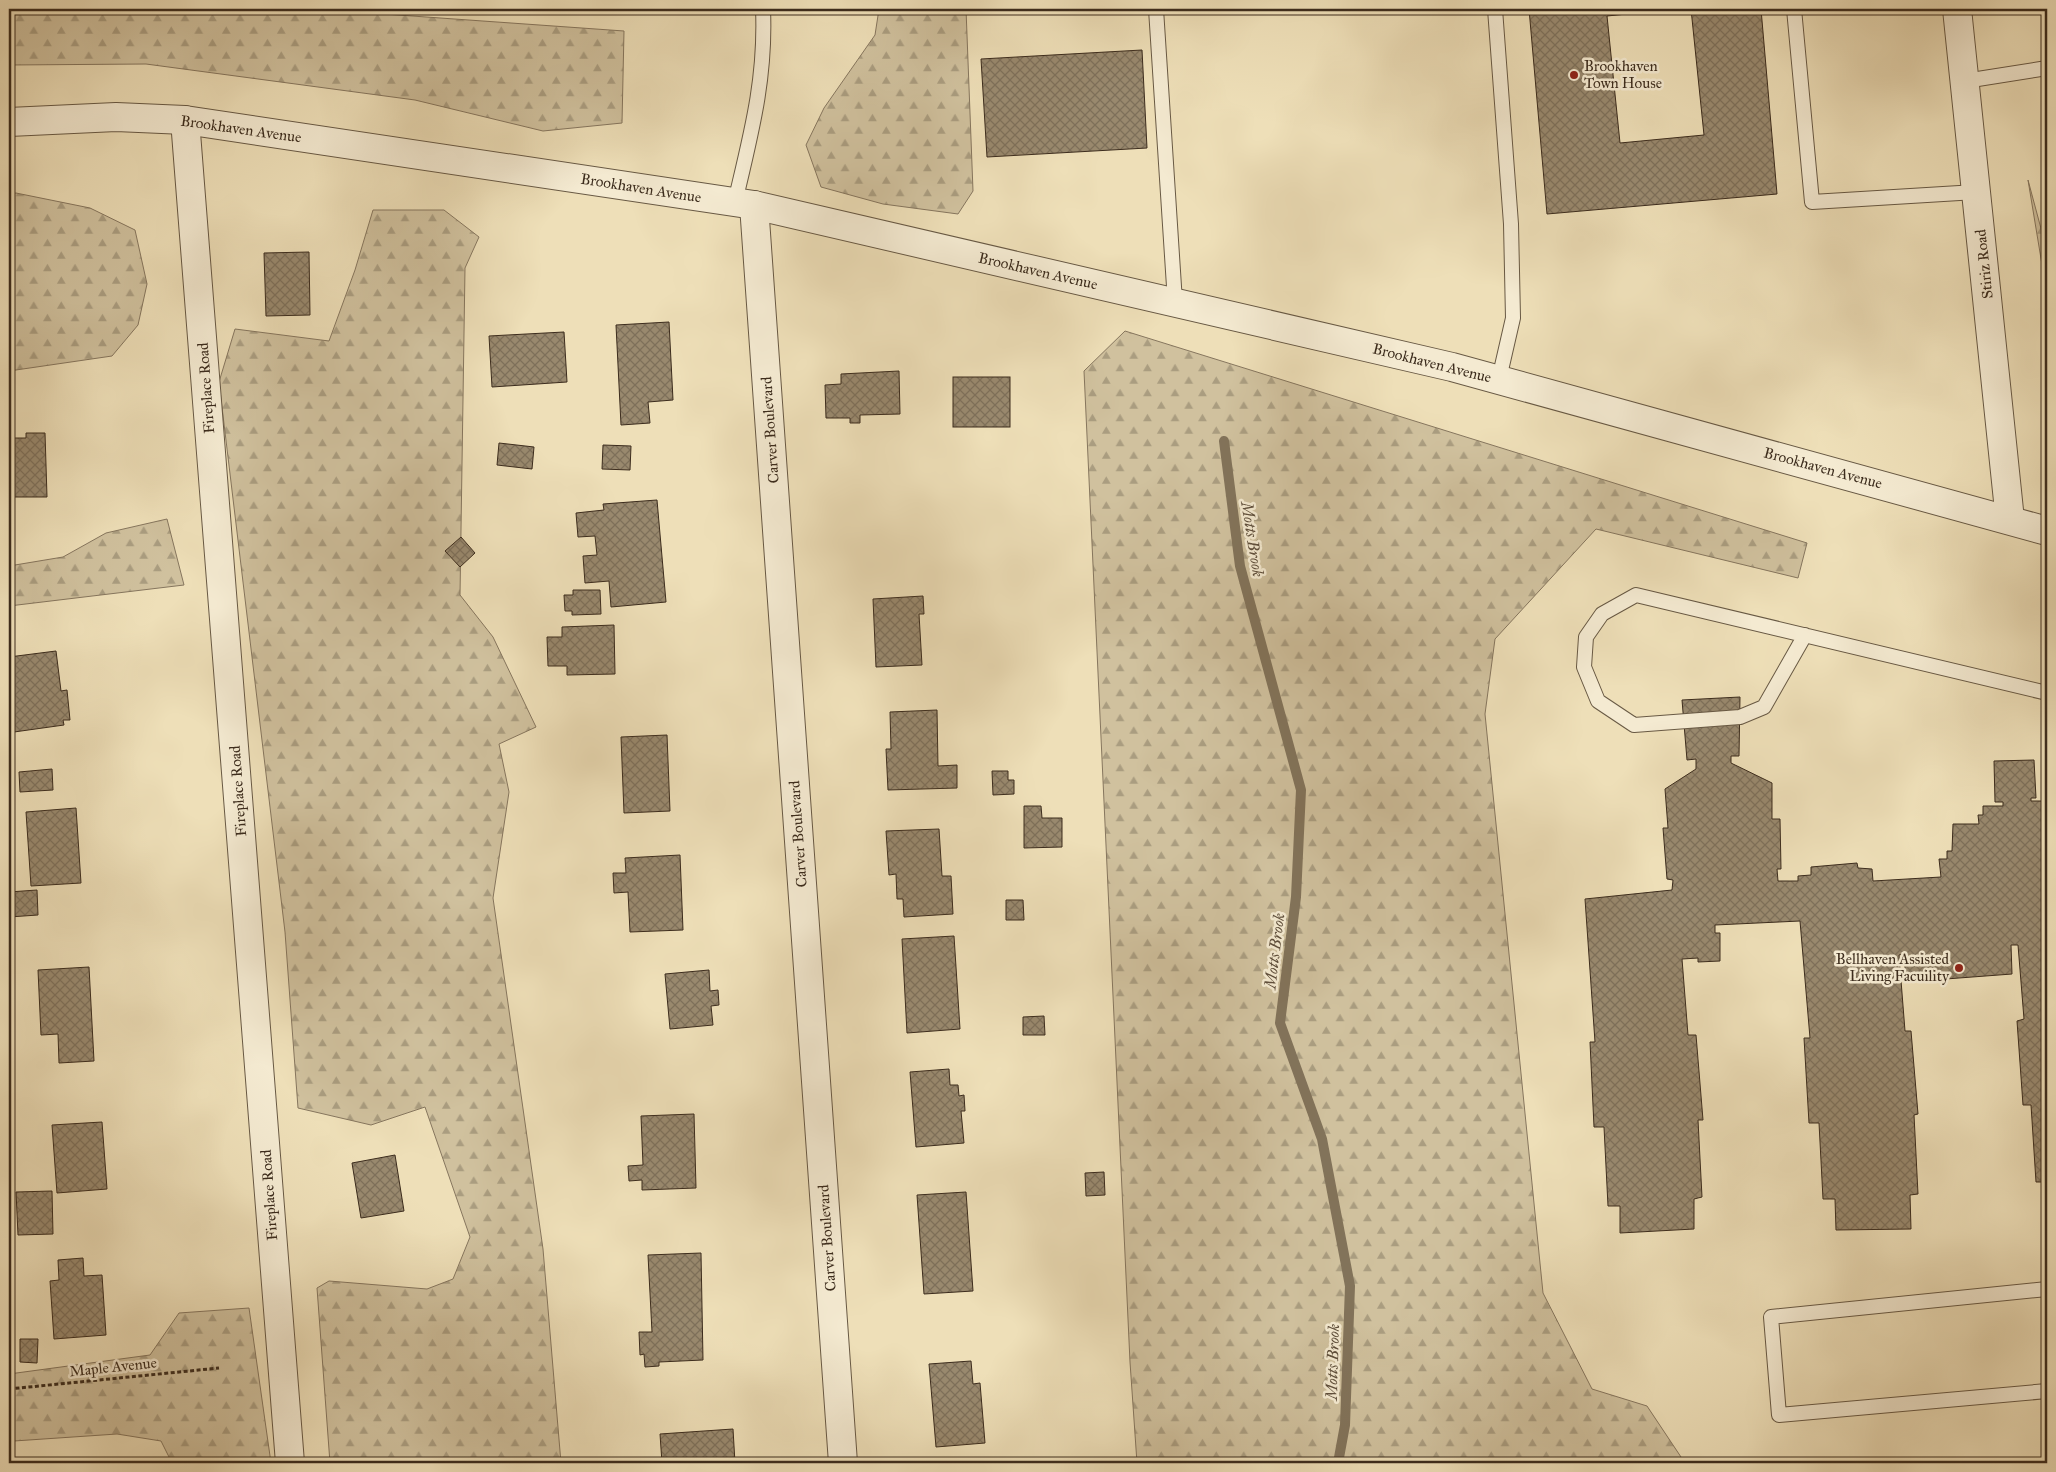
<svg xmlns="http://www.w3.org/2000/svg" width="2056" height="1472" font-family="'IM FELL Great Primer',serif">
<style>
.forest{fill:url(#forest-firs);stroke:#86765e}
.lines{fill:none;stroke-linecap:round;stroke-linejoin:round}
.stream{stroke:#82735a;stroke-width:10}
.building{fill:url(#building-cross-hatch);stroke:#3c2c1d}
.service-casing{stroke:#685944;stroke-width:16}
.minor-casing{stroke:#685944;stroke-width:30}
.path{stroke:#3c2c1d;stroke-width:3;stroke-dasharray:4 2.5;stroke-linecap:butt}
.service{stroke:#f4ead1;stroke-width:14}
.minor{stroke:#f4ead1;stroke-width:28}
.poi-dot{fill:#8f2418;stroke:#f4ead1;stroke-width:2}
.labels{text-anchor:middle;stroke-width:5;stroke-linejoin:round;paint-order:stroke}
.poi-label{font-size:15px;fill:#3c2c1d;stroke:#f4ead1;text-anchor:start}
.street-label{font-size:15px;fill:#3c2c1d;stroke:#f4ead1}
.water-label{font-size:16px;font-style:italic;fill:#5f4f3c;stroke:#f4ead1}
</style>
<defs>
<pattern id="forest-firs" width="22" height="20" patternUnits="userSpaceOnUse" patternTransform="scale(1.25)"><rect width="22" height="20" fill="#d0c19e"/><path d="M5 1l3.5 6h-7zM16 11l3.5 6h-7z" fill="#aa9d80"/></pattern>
<pattern id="building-cross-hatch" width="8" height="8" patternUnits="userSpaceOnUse" patternTransform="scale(1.25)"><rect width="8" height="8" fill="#99896e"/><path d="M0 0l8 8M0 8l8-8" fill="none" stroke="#7e705a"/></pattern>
</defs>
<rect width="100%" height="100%" fill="#eedfb8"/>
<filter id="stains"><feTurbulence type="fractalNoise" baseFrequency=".004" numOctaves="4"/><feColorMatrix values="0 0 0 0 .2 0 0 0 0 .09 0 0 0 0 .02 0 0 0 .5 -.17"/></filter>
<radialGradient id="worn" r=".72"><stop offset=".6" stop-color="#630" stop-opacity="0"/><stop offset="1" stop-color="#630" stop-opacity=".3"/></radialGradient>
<g class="forest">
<path d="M9,9H313L624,31L622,123L543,131L415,100L146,64L9,65Z"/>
<path d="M879,9H966L973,191L958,214L883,204L821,187L806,145L824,108L875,35Z"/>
<path d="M2028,180L2047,251V295Z"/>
<path d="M16,193L90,208L135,230L147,284L138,325L112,356L9,371V194Z"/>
<path d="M373,210H444L479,237L465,268L460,595L493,637L536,727L499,744L509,792L493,898L543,1249L561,1463H330L317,1288L329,1281L427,1289L453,1279L470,1237L425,1107L371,1125L298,1108L285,932L219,382L235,329L329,341L355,270Z"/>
<path d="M1125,331L1807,543L1798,578L1596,529L1495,639L1485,714L1543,1293L1592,1389L1647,1406L1685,1463H1137L1130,1362L1084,371Z"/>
<path d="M167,519L184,585L9,606V566L63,557L106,533Z"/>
<path d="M249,1308L271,1463H172L161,1441L117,1434L14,1441L9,1443V1374L150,1355L179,1313Z"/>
</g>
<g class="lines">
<path class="stream" d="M1224,441L1240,566L1301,790L1296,897L1280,1023L1322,1139L1350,1286L1345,1425L1338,1463"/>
</g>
<g class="building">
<path d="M1529,9H1657V11L1607,16L1620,143L1704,135L1691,9H1761L1777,194L1547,214Z"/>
<path d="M1142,50L1147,148L987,157L981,59Z"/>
<path d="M309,252L310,315L266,316L264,253Z"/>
<path d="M669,322L673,400L648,402L650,423L621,425L616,325Z"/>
<path d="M564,332L567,382L492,387L489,336Z"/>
<path d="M899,371L900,414L860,415V423H850V418H826L825,385L841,384V374Z"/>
<rect x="953" y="377" width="57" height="50"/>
<path d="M26,433H45L47,497H9V438H26Z"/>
<path d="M499,443L534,447L532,469L497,465Z"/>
<path d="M603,445L631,446L630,470L602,469Z"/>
<path d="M657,500L666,602L611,607L609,581L585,583L583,556L597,555L595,536L578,537L576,513L604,510L603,504Z"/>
<path d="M461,537L475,553L460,567L445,551Z"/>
<path d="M573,590H600L601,614L572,615V611H565L564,595H573Z"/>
<path d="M923,596L924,614H919L922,665L876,667L873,599Z"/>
<path d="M614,625L615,674L567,675V666H548L547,637H562V627Z"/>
<path d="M56,651L61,691L67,690L70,720H63L64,725L14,732L13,725L9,726V657Z"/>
<path d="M1740,697L1739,756H1731V763L1772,783V819H1780L1781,869H1777L1778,881H1798V876L1811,875V867L1857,863L1858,868L1872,869L1873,881L1941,877L1939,859H1947V851H1952L1953,824H1979L1978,815H1983V806H2003V802H1995L1994,761L2034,760L2036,798H2031V801H2047V1182H2036L2031,1105H2023L2017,1021L2024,1019L2018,945H2011L2012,974L1906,982L1904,954L1899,955L1905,1031H1911L1918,1114L1914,1115L1918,1194L1910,1195L1911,1229L1836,1230L1835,1199H1823L1819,1123H1809L1804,1038H1810L1800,921L1715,925V933H1720V961L1698,962V958L1682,959L1688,1035H1696L1703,1120H1698L1702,1197L1694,1199V1229L1620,1233V1206H1608L1604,1127H1594L1590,1042H1595L1585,899L1672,890L1673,880L1667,879L1663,828H1668L1665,789L1696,769V759L1687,760L1682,700Z"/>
<path d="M937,710L938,766L957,765V788L888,790L886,749H891L890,712Z"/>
<path d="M667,735L670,811L624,813L621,737Z"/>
<path d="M52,769L53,790L20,792L19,772Z"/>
<path d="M992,771H1008V780H1014V794L993,795Z"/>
<path d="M1024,806H1041L1042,818H1062V847L1024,848Z"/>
<path d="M76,808L81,883L31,886L26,812Z"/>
<path d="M939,829L942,876H951L953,914L904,917L903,899H897L896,874L889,875L886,831Z"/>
<path d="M680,855L683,930L630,932L628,892L614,893L613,873H626L625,858Z"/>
<path d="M37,890L38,915L9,917V892Z"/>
<path d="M1006,900H1023L1024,920H1006Z"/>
<path d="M954,936L960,1029L907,1033L902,939Z"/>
<path d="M89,967L94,1061L59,1063L58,1034L41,1035L38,970Z"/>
<path d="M709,970L710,991L718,990L719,1005L711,1006L713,1025L670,1029L665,974Z"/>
<path d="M1044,1016L1045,1035H1023V1017Z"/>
<path d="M949,1069L950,1085H958L959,1096L964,1095L965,1111H961L964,1143L916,1147L910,1072Z"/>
<path d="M694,1114L696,1188L642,1190V1180L629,1181L628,1166L643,1165L641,1116Z"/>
<path d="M102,1122L107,1189L57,1193L52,1125Z"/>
<path d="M395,1155L404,1211L361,1218L352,1163Z"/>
<path d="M1104,1172L1105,1195L1086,1196L1085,1173Z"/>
<path d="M52,1191L53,1234L18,1235L16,1192Z"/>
<path d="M966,1192L973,1291L924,1294L917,1195Z"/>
<path d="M701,1253L703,1360L659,1362V1366L645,1367L644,1354L640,1355L639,1332H652L648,1255Z"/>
<path d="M83,1258L84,1276L102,1275L106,1335L54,1339L50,1281L59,1280L58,1260Z"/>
<path d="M20,1339H38L37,1363L20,1362Z"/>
<path d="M971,1361L973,1384L980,1383L985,1443L936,1447L929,1364Z"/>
<path d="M733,1429L735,1463H662L660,1434Z"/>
</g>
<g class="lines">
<g class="service-casing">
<g id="service">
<path d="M1156,9L1175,302"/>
<path d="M1495,9L1511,224L1513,318L1499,379"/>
<path d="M1794,9L1812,202L1976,192"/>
<path d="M1965,81L2047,68"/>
<path d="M735,202C751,134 766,79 763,9"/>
<path d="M1805,635L1764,707L1740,717L1634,725L1598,701L1584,667L1586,637L1602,614L1636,595L2047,693"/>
<path d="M2047,1289L1771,1317L1779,1415L2047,1391"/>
</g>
</g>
<g class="minor-casing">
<g id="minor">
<path d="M1957,9L2010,520"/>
<path d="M185,120L290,1463"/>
<path d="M9,122L116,117L185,120L754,205L1452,367L2047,531"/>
<path d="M754,205L843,1463"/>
</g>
</g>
<path class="path" d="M9,1389L219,1368"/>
<use href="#service" class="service"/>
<use href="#minor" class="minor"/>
</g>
<g class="poi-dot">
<circle cx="1574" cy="75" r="5"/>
<circle cx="1959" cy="968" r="5"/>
</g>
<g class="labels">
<g class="poi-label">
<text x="1584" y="71">Brookhaven<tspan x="1584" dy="17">Town House</tspan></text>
<text x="1949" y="964" text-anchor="end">Bellhaven Assisted<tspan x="1949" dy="17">Living Facuility</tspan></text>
</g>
<g class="street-label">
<text transform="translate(241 129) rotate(8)" y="5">Brookhaven Avenue</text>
<text transform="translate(641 188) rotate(9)" y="5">Brookhaven Avenue</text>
<text transform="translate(1984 264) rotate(-96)" y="5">Stiriz Road</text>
<text transform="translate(1038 271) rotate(13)" y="5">Brookhaven Avenue</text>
<text transform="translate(1432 363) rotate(14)" y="5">Brookhaven Avenue</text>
<text transform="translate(206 388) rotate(-94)" y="5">Fireplace Road</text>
<text transform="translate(770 430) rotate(-94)" y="5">Carver Boulevard</text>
<text transform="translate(1823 468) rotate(15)" y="5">Brookhaven Avenue</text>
<text transform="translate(238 791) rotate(-94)" y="5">Fireplace Road</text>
<text transform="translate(798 834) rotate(-94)" y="5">Carver Boulevard</text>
<text transform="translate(269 1195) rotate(-94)" y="5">Fireplace Road</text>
<text transform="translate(827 1238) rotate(-94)" y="5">Carver Boulevard</text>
<text transform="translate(113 1367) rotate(-6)" y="5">Maple Avenue</text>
</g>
<g class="water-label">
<text transform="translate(1253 539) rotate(81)" y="6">Motts Brook</text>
<text transform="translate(1274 951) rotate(-83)" y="6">Motts Brook</text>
<text transform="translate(1332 1362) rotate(-88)" y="6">Motts Brook</text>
</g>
</g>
<rect width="2056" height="1472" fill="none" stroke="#eedfb8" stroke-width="30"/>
<rect x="10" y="10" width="2036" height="1452" fill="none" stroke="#3c2c1d" stroke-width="2.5"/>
<rect x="15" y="15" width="2026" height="1442" fill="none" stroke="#3c2c1d"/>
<rect width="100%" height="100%" filter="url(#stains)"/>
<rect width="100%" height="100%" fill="url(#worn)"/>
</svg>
